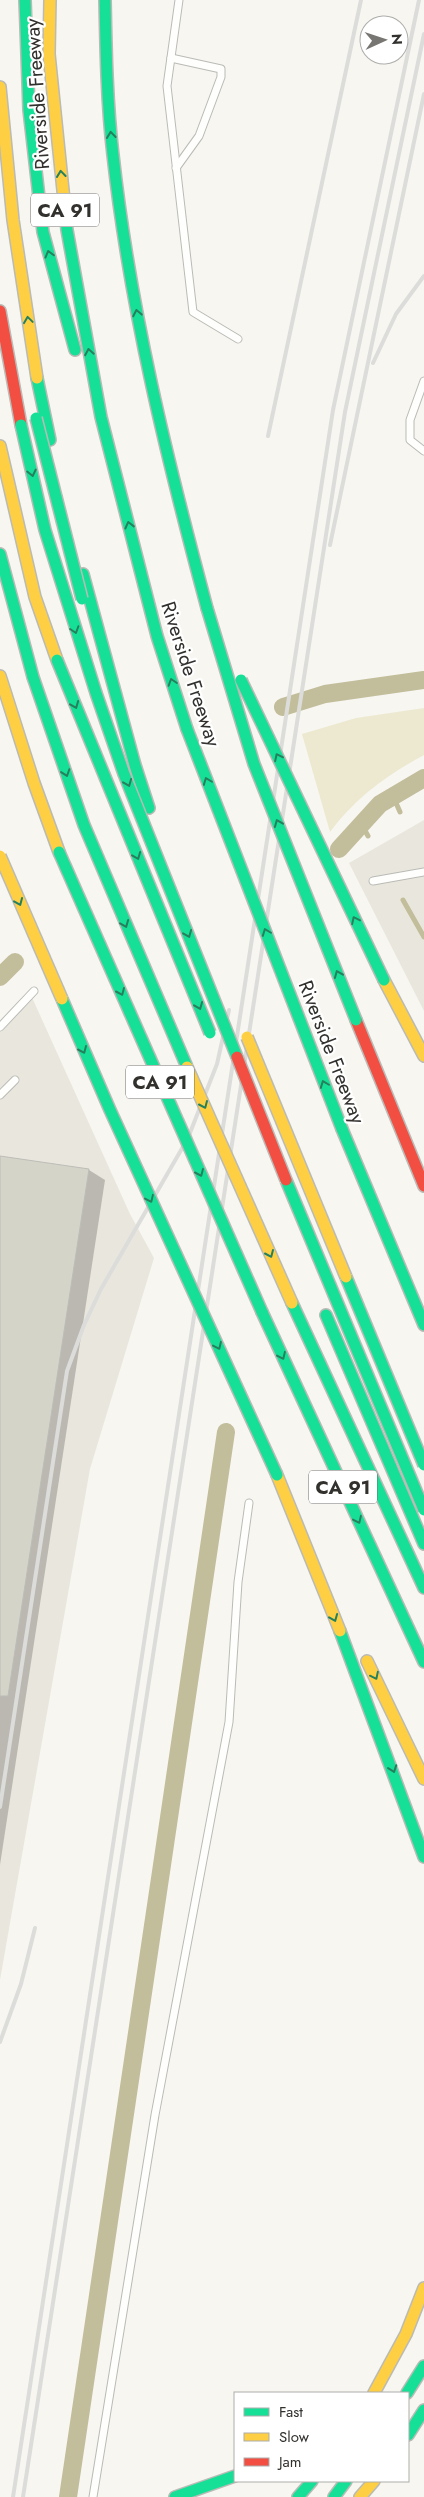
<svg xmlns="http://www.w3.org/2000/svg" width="424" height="2497" font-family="Jost,sans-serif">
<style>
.built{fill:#e9e7dd}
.green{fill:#ede9d0}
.shadow{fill:#0003}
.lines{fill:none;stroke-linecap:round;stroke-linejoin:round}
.stream{stroke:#c2bd9a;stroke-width:5}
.canal{stroke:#c2bd9a;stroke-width:18}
.building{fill:#d5d4c8;stroke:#bdbcb8}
.lane-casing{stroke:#babab6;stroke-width:9}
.fast-casing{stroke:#babab6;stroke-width:14}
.slow-casing{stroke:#babab6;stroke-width:14}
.jam-casing{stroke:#babab6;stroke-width:14}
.lane{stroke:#fefefd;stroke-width:7}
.fast{stroke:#16e098;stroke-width:11}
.slow{stroke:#ffcf43;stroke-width:11}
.jam{stroke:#f24e42;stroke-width:11}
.rail{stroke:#dcdcda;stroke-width:4}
.fast-bridge-casing{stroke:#babab6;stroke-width:14;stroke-linecap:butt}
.slow-bridge-casing{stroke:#babab6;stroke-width:14;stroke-linecap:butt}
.jam-bridge-casing{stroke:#babab6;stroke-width:14;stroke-linecap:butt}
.fast-bridge{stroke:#16e098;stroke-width:11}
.slow-bridge{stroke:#ffcf43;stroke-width:11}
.jam-bridge{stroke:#f24e42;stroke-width:11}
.oneway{stroke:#25805e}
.labels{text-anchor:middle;stroke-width:4.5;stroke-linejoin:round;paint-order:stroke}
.shield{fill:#fff;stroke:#706f6d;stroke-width:1}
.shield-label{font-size:19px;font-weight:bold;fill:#32312e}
.street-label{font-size:20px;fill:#32312e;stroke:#fff}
</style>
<rect width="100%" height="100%" fill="#f7f6f1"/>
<g class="built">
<path d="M424,820V1011L349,863Z"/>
<path d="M30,993L130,1214L154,1258L90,1469L0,1980V1022Z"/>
</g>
<path class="green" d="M424,708V755C387,775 355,798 330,832L302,734L356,718Z"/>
<path class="shadow" d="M0,1157L89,1170L105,1180L0,1865Z"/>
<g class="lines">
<g class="stream">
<path d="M393,796L400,812"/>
<path d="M361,823L368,836"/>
<path d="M403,900L424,937"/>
</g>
<g class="canal">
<path d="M283,707L325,694L424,680"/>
<path d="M339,849L380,804L424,778"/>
<path d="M0,977L15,962"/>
<path d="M68,2497C122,2142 173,1787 226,1432"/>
</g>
</g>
<path class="building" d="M0,1156L89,1169L8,1696H0Z"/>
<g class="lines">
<g class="lane-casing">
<g id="lane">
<path d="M179,0L167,86L193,312L238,339"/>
<path d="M171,58L221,69V77L199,136L176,168"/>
<path d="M424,381L410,420V440L424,451"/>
<path d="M373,881L424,872"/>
<path d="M0,1027L34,991"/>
<path d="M0,1095L15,1080"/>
<path d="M93,2497L155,2115L229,1722L238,1582L249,1503"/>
</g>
</g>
<g class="fast-casing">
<g id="fast">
<path d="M25,0L29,110L43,232L75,350"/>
<path d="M105,0C106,52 107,104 113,155C130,309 167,459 207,608"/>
<path d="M64,200L67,230L101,417L157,636L187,729"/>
<path d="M37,378L50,440"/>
<path d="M0,554L33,677"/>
<path d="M83,574L135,765L149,808"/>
<path d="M342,1129L424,1325"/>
<path d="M292,1303L424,1588"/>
<path d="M262,1312L424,1662"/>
<path d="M326,1315L424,1544"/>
<path d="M340,1631L424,1857"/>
<path d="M407,2393L424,2366"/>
<path d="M408,2435L424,2410"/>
<path d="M175,2497L235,2476"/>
<path d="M298,2497L312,2481"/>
<path d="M334,2497L346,2481"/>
</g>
</g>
<g class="slow-casing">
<g id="slow">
<path d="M50,0L49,54L64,200"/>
<path d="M0,87L13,220L37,378"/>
<path d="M0,446L35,597L57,660"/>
<path d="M0,676L34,783L59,852"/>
<path d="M384,980L424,1056"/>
<path d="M277,1475L340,1631"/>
<path d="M367,1661L424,1779"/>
<path d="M374,2393L406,2334L424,2288"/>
<path d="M360,2497L374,2481"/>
</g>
</g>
<g class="jam-casing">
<g id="jam">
<path d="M0,311L21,425"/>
<path d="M356,1020L424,1186"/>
</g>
</g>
<use href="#lane" class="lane"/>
<use href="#fast" class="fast"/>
<use href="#slow" class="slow"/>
<use href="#jam" class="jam"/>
<g class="rail">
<path d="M373,363L396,314L424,276"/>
<path d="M268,436L361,0"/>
<path d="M330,545L424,94"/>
<path d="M0,1807L67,1371L84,1325L101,1289L188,1138L217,1064L229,1010"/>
<path d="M0,2042L21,1984L35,1928"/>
<path d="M13,2497L333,410L419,0"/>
<path d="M23,2497L345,412L424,34"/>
</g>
<g class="fast-bridge-casing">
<g id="fast-bridge">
<path d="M36,418L82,599"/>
<path d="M21,425L45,530L96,693L124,774L237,1057"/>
<path d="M207,608L254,764L356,1020"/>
<path d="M57,660L210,1033"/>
<path d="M33,677L84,825L187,1067"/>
<path d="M241,680L384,980"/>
<path d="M187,729L342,1129"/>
<path d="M59,852L262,1312"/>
<path d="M62,999L110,1110L277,1475"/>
<path d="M286,1180L424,1510"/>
<path d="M346,1277L424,1465"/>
</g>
</g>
<g class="slow-bridge-casing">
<g id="slow-bridge">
<path d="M0,856L62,999"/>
<path d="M247,1037L346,1277"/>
<path d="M187,1067L292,1303"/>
</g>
</g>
<g class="jam-bridge-casing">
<path id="jam-bridge" d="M237,1057L286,1180"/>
</g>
<use href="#fast-bridge" class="fast-bridge"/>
<use href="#slow-bridge" class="slow-bridge"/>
<use href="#jam-bridge" class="jam-bridge"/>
</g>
<defs><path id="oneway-chevron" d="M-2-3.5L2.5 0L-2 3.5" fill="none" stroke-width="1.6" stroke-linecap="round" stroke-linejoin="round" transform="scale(1.25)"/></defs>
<g class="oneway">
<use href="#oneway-chevron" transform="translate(111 135) rotate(-96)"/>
<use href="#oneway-chevron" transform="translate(61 174) rotate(-96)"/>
<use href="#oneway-chevron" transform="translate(49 254) rotate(-105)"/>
<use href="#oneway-chevron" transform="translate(137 313) rotate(-101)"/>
<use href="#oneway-chevron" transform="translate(28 320) rotate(-98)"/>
<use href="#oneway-chevron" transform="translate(89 352) rotate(-100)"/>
<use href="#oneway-chevron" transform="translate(32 473) rotate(77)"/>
<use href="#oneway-chevron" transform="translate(129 525) rotate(-104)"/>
<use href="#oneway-chevron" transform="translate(75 630) rotate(72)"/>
<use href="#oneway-chevron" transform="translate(172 682) rotate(-108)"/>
<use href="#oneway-chevron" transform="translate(75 705) rotate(68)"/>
<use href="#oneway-chevron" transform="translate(278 757) rotate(-116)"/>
<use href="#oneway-chevron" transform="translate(66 773) rotate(71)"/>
<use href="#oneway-chevron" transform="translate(207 781) rotate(-111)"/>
<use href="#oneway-chevron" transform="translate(128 783) rotate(68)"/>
<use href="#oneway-chevron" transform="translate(278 823) rotate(-112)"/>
<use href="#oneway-chevron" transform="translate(137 856) rotate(68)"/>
<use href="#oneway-chevron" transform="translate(19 902) rotate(67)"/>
<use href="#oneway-chevron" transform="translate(355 920) rotate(-116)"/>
<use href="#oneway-chevron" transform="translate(125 924) rotate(68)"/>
<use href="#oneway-chevron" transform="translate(266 932) rotate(-111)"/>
<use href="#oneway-chevron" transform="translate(188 934) rotate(68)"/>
<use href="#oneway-chevron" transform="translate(338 974) rotate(-112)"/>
<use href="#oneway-chevron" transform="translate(121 992) rotate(66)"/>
<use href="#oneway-chevron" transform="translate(199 1006) rotate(68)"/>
<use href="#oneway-chevron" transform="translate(83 1050) rotate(66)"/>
<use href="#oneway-chevron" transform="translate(324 1084) rotate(-111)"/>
<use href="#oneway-chevron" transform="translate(204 1105) rotate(66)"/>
<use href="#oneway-chevron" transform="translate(200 1173) rotate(66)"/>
<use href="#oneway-chevron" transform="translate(150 1199) rotate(65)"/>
<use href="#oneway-chevron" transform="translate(270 1254) rotate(66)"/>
<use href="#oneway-chevron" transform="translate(218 1346) rotate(65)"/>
<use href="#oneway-chevron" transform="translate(282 1356) rotate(65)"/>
<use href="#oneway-chevron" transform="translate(358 1520) rotate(65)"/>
<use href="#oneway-chevron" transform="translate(334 1618) rotate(68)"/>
<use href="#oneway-chevron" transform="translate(375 1676) rotate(64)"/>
<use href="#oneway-chevron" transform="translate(393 1769) rotate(70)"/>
</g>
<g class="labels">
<g class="shield">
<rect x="31" y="193.5" width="68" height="33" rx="4"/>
<rect x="126" y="1065.5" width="68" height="33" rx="4"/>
<rect x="309" y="1470.5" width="68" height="33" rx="4"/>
</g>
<g class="shield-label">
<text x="65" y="217">CA 91</text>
<text x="160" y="1089">CA 91</text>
<text x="343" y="1494">CA 91</text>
</g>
<g class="street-label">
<text transform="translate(37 94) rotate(-94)" y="7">Riverside Freeway</text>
<text transform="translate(191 674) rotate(72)" y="7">Riverside Freeway</text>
<text transform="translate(332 1052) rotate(69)" y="7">Riverside Freeway</text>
</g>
</g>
<rect x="234" y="2392" width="175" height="90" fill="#ffffff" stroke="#adadab"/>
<rect x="244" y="2408" width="25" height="8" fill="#16e098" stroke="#adadab"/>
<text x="279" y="2417" font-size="15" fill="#32312e">Fast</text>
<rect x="244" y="2433" width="25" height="8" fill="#ffcf43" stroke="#adadab"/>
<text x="279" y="2442" font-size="15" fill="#32312e">Slow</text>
<rect x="244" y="2458" width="25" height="8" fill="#f24e42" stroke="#adadab"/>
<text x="279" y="2467" font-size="15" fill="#32312e">Jam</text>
<g transform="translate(384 40) rotate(87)"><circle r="24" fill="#ffffff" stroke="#adadab"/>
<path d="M0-4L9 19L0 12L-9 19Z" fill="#777672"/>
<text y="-8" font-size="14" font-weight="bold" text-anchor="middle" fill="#32312e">N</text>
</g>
</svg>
